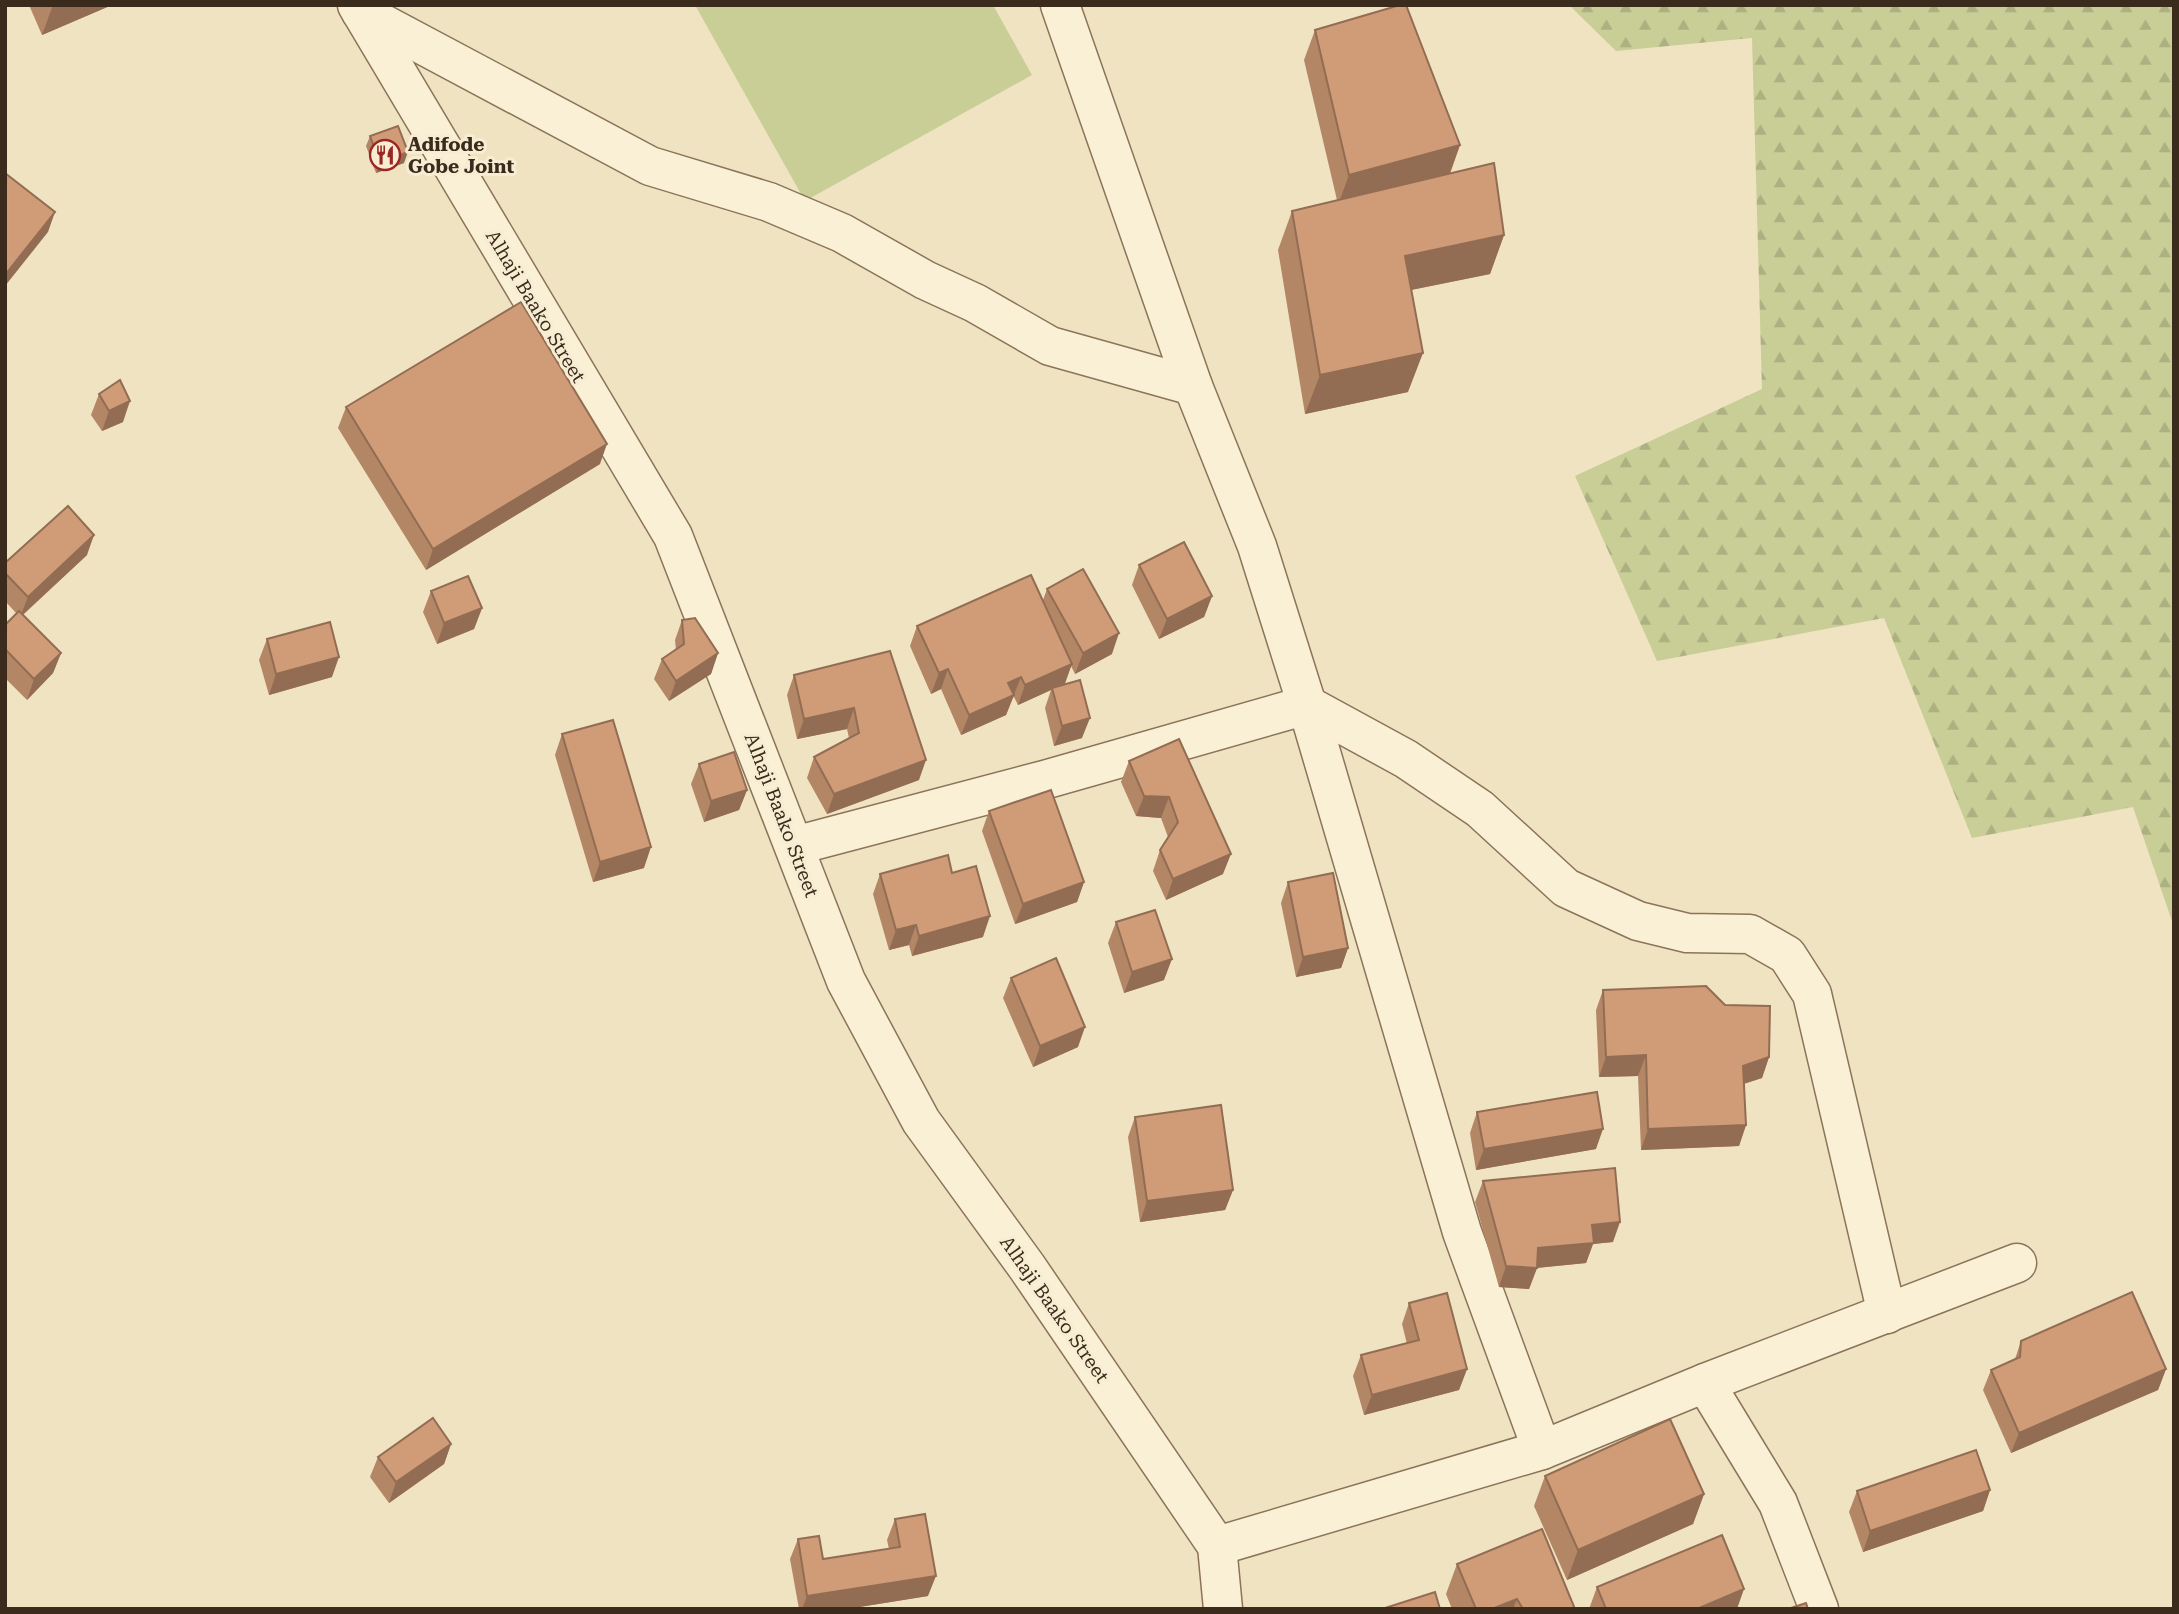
<svg xmlns="http://www.w3.org/2000/svg" width="2179" height="1614" font-family="'Roboto Serif',serif">
<style>
.forest{fill:url(#forest-firs)}
.pitch{fill:#c8ce96}
.lines{fill:none;stroke-linecap:round;stroke-linejoin:round}
.minor-casing{stroke:#8b7459;stroke-width:41}
.minor{stroke:#faf0d6;stroke-width:38}
.wall{fill:#b38666}
.shaded-wall{fill:#926d53}
.building{fill:#d09c77;stroke:#926d53;stroke-width:2}
.labels{text-anchor:middle;stroke-width:6;stroke-linejoin:round;paint-order:stroke}
.poi-label{font-size:19px;font-weight:bold;fill:#3a2b1d;stroke:#f7edd2;text-anchor:start}
.street-label{font-size:19px;fill:#3a2b1d;stroke:#f7edd2}
</style>
<defs>
<pattern id="forest-firs" width="22" height="20" patternUnits="userSpaceOnUse" patternTransform="scale(1.75)"><rect width="22" height="20" fill="#c8ce96"/><path d="M5 1l3.5 6h-7zM16 11l3.5 6h-7z" fill="#adb181"/></pattern>
</defs>
<rect width="100%" height="100%" fill="#f0e3c2"/>
<path class="forest" d="M1569,5H2174V927L2133,807L1972,838L1884,618L1657,661L1575,476L1762,389L1752,38L1616,51Z"/>
<path class="pitch" d="M695,5H993L1032,75L805,201Z"/>
<g class="lines">
<g class="minor-casing">
<g id="minor">
<path d="M357,5L673,536L846,981L921,1121L1027,1267L1217,1546L1223,1609"/>
<path d="M1060,5L1193,386L1257,546L1307,705L1462,1232L1542,1450"/>
<path d="M361,12L650,166L769,202L842,233L925,280L975,303L1050,346L1193,386"/>
<path d="M794,846L1044,780L1307,705L1406,759L1480,809L1566,888L1638,921L1687,933L1750,934L1787,955L1812,994L1887,1314"/>
<path d="M1705,1383L1778,1503L1819,1609"/>
<path d="M1217,1546L1542,1450L1705,1383L2017,1263"/>
</g>
</g>
<use href="#minor" class="minor"/>
</g>
<g class="wall">
<path d="M29,5H112L42,35Z"/>
<path d="M1315,30L1460,145L1450,174L1504,235L1490,274L1411,290L1408,392L1305,414L1278,250L1292,211L1337,200L1304,60Z"/>
<path d="M370,136L404,163L376,173L366,146Z"/>
<path d="M99,394L123,422L102,431L91,415Z"/>
<path d="M346,407L600,464L426,570L338,428Z"/>
<path d="M87,555L23,615L61,653L53,673L27,700L5,678V625L17,614L5,601V563Z"/>
<path d="M1139,565L1212,596L1204,617L1159,639L1132,585Z"/>
<path d="M1047,589L1112,654L1075,674L1071,666L1065,684L1082,738L1054,746L1045,708L1051,690L1018,705L1014,697L1013,698L1006,715L961,735L941,689L931,694L910,646L917,626L1043,600Z"/>
<path d="M431,591L482,608L474,629L437,644L423,612Z"/>
<path d="M682,620L718,653L711,674L669,701L654,679L662,659L676,650L675,640Z"/>
<path d="M267,639L332,677L269,695L259,660Z"/>
<path d="M890,651L919,780L827,814L807,778L814,757L849,738L847,729L797,739L787,695L794,675Z"/>
<path d="M562,734L644,868L593,882L555,755Z"/>
<path d="M1179,739L1223,874L1166,900L1153,871L1160,850L1168,837L1161,818L1136,816L1121,782L1129,761Z"/>
<path d="M699,764L747,790L739,810L704,822L691,784Z"/>
<path d="M989,811L1084,882L1077,902L1015,924L982,831Z"/>
<path d="M952,873L983,937L912,956L909,945L889,950L873,894L880,874Z"/>
<path d="M1288,882L1348,948L1341,968L1296,977L1281,903Z"/>
<path d="M1116,922L1164,980L1124,993L1108,943Z"/>
<path d="M1011,978L1078,1047L1033,1067L1003,998Z"/>
<path d="M1603,990L1769,1057L1762,1078L1744,1084L1746,1125L1739,1146L1641,1150L1638,1076L1599,1077L1596,1010Z"/>
<path d="M1477,1112L1596,1149L1476,1170L1470,1133Z"/>
<path d="M1135,1117L1233,1190L1225,1210L1140,1222L1128,1137Z"/>
<path d="M1483,1181L1613,1242L1593,1244L1586,1263L1537,1268L1529,1289L1499,1287L1475,1202Z"/>
<path d="M1409,1303L1467,1369L1459,1390L1364,1415L1353,1376L1361,1355L1407,1344L1402,1324Z"/>
<path d="M2021,1341L2166,1369L2158,1390L2011,1453L1983,1390L1991,1370L2015,1359Z"/>
<path d="M451,1444L444,1464L389,1503L370,1477L378,1457Z"/>
<path d="M1545,1476L1704,1494L1693,1524L1567,1580L1534,1506Z"/>
<path d="M1990,1490L1983,1511L1863,1552L1849,1512L1857,1491Z"/>
<path d="M895,1519L928,1596L847,1609H799L790,1559L798,1539L823,1559L889,1549L887,1540Z"/>
<path d="M1457,1564L1575,1609H1452L1446,1594Z"/>
<path d="M1597,1587L1737,1609H1589Z"/>
</g>
<g class="shaded-wall">
<path d="M53,5H112L42,35Z"/>
<path d="M1460,145L1449,175L1338,205L1349,175Z"/>
<path d="M408,152L404,163L376,173L380,162Z"/>
<path d="M55,212L48,232L5,286V275Z"/>
<path d="M1504,235L1490,274L1391,294L1405,256Z"/>
<path d="M1423,353L1408,392L1305,414L1320,375Z"/>
<path d="M130,401L123,422L102,431L109,411Z"/>
<path d="M607,444L600,464L426,570L433,549Z"/>
<path d="M94,535L87,555L20,617L28,597Z"/>
<path d="M1212,596L1204,617L1159,639L1167,619Z"/>
<path d="M482,608L474,629L437,644L444,623Z"/>
<path d="M1119,633L1112,654L1075,674L1083,653Z"/>
<path d="M61,653L53,673L27,700L34,679Z"/>
<path d="M718,653L711,674L669,701L676,681Z"/>
<path d="M339,657L332,677L269,695L276,674Z"/>
<path d="M1072,664L1064,685L1052,688L1051,690L1018,705L1025,685Z"/>
<path d="M948,669L941,689L931,694L939,673Z"/>
<path d="M1021,677L1006,715L961,735L969,715L1008,683Z"/>
<path d="M854,708L847,729L797,739L804,719Z"/>
<path d="M1090,718L1082,738L1054,746L1062,726Z"/>
<path d="M926,760L919,780L827,814L834,794Z"/>
<path d="M747,790L739,810L704,822L711,801Z"/>
<path d="M1144,796L1169,797L1161,818L1136,816Z"/>
<path d="M651,847L644,868L593,882L600,862Z"/>
<path d="M1231,854L1223,874L1166,900L1173,879Z"/>
<path d="M1084,882L1077,902L1015,924L1023,904Z"/>
<path d="M990,916L983,937L912,956L919,936Z"/>
<path d="M916,925L909,945L889,950L896,930Z"/>
<path d="M1348,948L1341,968L1296,977L1303,957Z"/>
<path d="M1172,959L1164,980L1124,993L1132,972Z"/>
<path d="M1085,1027L1078,1047L1033,1067L1040,1046Z"/>
<path d="M1646,1055L1638,1076L1599,1077L1606,1057Z"/>
<path d="M1769,1057L1762,1078L1736,1086L1743,1066Z"/>
<path d="M1746,1125L1739,1146L1641,1150L1648,1129Z"/>
<path d="M1603,1129L1596,1149L1476,1170L1484,1149Z"/>
<path d="M1233,1190L1225,1210L1140,1222L1147,1201Z"/>
<path d="M1620,1222L1613,1242L1593,1244L1586,1263L1535,1268H1537L1529,1289L1499,1287L1506,1266L1538,1248L1592,1225Z"/>
<path d="M1467,1369L1459,1390L1364,1415L1372,1395Z"/>
<path d="M2166,1369L2158,1390L2011,1453L2019,1433Z"/>
<path d="M451,1444L444,1464L389,1503L396,1482Z"/>
<path d="M1990,1490L1983,1511L1863,1552L1870,1531Z"/>
<path d="M1704,1494L1693,1524L1567,1580L1578,1550Z"/>
<path d="M936,1576L928,1596L847,1609H802L807,1596Z"/>
<path d="M1744,1589L1737,1609H1697Z"/>
<path d="M1517,1599L1513,1609H1492Z"/>
</g>
<g class="building">
<path d="M1400,5H1406L1460,145L1349,175L1315,30Z"/>
<path d="M398,126L408,152L380,162L370,136Z"/>
<path d="M1494,163L1504,235L1405,256L1423,353L1320,375L1292,211Z"/>
<path d="M5,173L55,212L5,275Z"/>
<path d="M521,302L607,444L433,549L346,407Z"/>
<path d="M120,380L130,401L109,411L99,394Z"/>
<path d="M68,506L94,535L28,597L5,573V563Z"/>
<path d="M1184,542L1212,596L1167,619L1139,565Z"/>
<path d="M1083,569L1119,633L1083,653L1047,589Z"/>
<path d="M1031,575L1072,664L1025,685L1021,677L1008,683L1014,695L969,715L948,669L939,673L917,626Z"/>
<path d="M468,576L482,608L444,623L431,591Z"/>
<path d="M19,611L61,653L34,679L5,649V625Z"/>
<path d="M695,618L718,653L676,681L662,659L684,644L682,620Z"/>
<path d="M330,622L339,657L276,674L267,639Z"/>
<path d="M890,651L926,760L834,794L814,757L859,733L854,708L804,719L794,675Z"/>
<path d="M1080,680L1090,718L1062,726L1052,688Z"/>
<path d="M613,720L651,847L600,862L562,734Z"/>
<path d="M1179,739L1231,854L1173,879L1160,850L1178,822L1169,797L1144,796L1129,761Z"/>
<path d="M734,752L747,790L711,801L699,764Z"/>
<path d="M1051,790L1084,882L1023,904L989,811Z"/>
<path d="M948,855L952,873L976,866L990,916L919,936L916,925L896,930L880,874Z"/>
<path d="M1333,873L1348,948L1303,957L1288,882Z"/>
<path d="M1155,910L1172,959L1132,972L1116,922Z"/>
<path d="M1056,958L1085,1027L1040,1046L1011,978Z"/>
<path d="M1706,986L1725,1005L1770,1006L1769,1057L1743,1066L1746,1125L1648,1129L1646,1055L1606,1057L1603,990Z"/>
<path d="M1597,1092L1603,1129L1484,1149L1477,1112Z"/>
<path d="M1221,1105L1233,1190L1147,1201L1135,1117Z"/>
<path d="M1615,1168L1620,1222L1592,1225L1594,1243L1538,1248L1537,1268L1506,1266L1483,1181Z"/>
<path d="M2132,1292L2166,1369L2019,1433L1991,1370L2020,1357L2021,1341Z"/>
<path d="M1447,1293L1467,1369L1372,1395L1361,1355L1419,1340L1409,1303Z"/>
<path d="M433,1418L451,1444L396,1482L378,1457Z"/>
<path d="M1670,1419L1704,1494L1578,1550L1545,1476Z"/>
<path d="M1976,1450L1990,1490L1870,1531L1857,1491Z"/>
<path d="M925,1514L936,1576L807,1596L798,1539L819,1536L823,1559L900,1547L895,1519Z"/>
<path d="M1542,1529L1575,1609H1523L1517,1599L1492,1609H1476L1457,1564Z"/>
<path d="M1722,1535L1744,1589L1697,1609H1606L1597,1587Z"/>
<path d="M1435,1592L1440,1609H1382Z"/>
<path d="M1806,1603L1808,1609H1788Z"/>
</g>
<defs>
<g id="restaurant-ring" transform="scale(1.575)"><circle r="9.5" fill="#f7edd2" stroke="#9c2626" stroke-width="1.5"/><path d="M-5-6h1v4h1v-4h1v4h1v-4h1v5L-1.5 .5V6h-2V.5L-5-1ZM5-6V6H3V1.5H1.5Q1.5-4 5-6Z" fill="#9c2626"/></g>
</defs>
<g fill-rule="evenodd">
<use href="#restaurant-ring" x="385" y="155"/>
</g>
<g class="labels">
<g class="poi-label">
<text x="408" y="151">Adifode<tspan x="408" dy="22">Gobe Joint</tspan></text>
</g>
<g class="street-label">
<text transform="translate(536 306) rotate(59)" y="7">Alhaji Baako Street</text>
<text transform="translate(782 815) rotate(69)" y="7">Alhaji Baako Street</text>
<text transform="translate(1055 1309) rotate(55)" y="7">Alhaji Baako Street</text>
</g>
</g>
<rect width="2179" height="1614" fill="none" stroke="#3a2b1d" stroke-width="14"/>
</svg>
